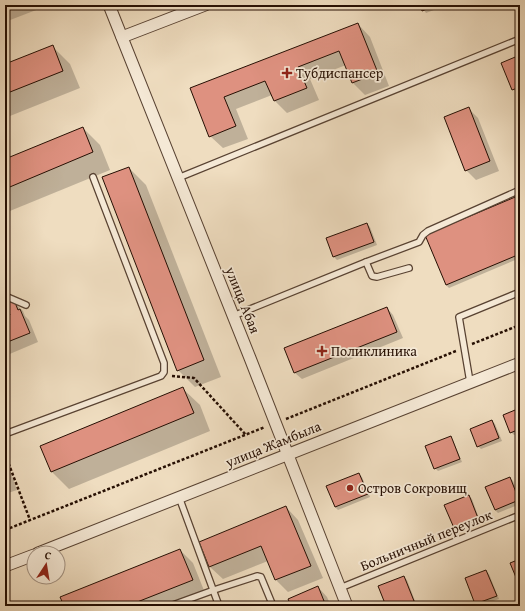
<svg xmlns="http://www.w3.org/2000/svg" width="525" height="611" font-family="'Gentium Book Plus',serif">
<style>
.shadow{fill:#0003}
.building{fill:#de9180;stroke:#260f03}
.lines{fill:none;stroke-linecap:round;stroke-linejoin:round}
.lane-casing{stroke:#584232;stroke-width:8}
.street-casing{stroke:#584232;stroke-width:13}
.path{stroke:#260f03;stroke-width:2.5;stroke-dasharray:3 2;stroke-linecap:butt}
.lane{stroke:#f5e9d6;stroke-width:5.5}
.street{stroke:#f5e9d6;stroke-width:11}
.poi-dot{fill:#8f2418;stroke:#f5e9d6;stroke-width:1.5}
.labels{text-anchor:middle;stroke-width:3.5;stroke-linejoin:round;paint-order:stroke}
.poi-label{font-size:14px;fill:#260f03;stroke:#f5e9d6;text-anchor:start}
.street-label{font-size:14px;fill:#260f03;stroke:#f5e9d6}
</style>
<rect width="100%" height="100%" fill="#efddc0"/>
<filter id="stains"><feTurbulence type="fractalNoise" baseFrequency=".005" numOctaves="4"/><feColorMatrix values="0 0 0 0 .2 0 0 0 0 .09 0 0 0 0 .02 0 0 0 .5 -.17"/></filter>
<radialGradient id="worn" r=".72"><stop offset=".6" stop-color="#630" stop-opacity="0"/><stop offset="1" stop-color="#630" stop-opacity=".3"/></radialGradient>
<g class="shadow">
<path d="M5,5H44V7L5,22Z"/>
<path d="M421,5H447L426,13Z"/>
<path d="M358,24L370,37L389,86L365,95L353,83L346,65L310,79L319,100L287,113L274,100L272,95L236,109L248,139L223,148L210,136L192,89Z"/>
<path d="M52,46L70,64L80,88L5,118V65Z"/>
<path d="M520,56V96L513,89Z"/>
<path d="M468,108L478,118L499,171L476,180L466,170Z"/>
<path d="M83,128L100,145L110,170L5,213V160Z"/>
<path d="M129,168L146,185L221,377L195,387L178,370Z"/>
<path d="M520,196V258L449,288L446,285Z"/>
<path d="M367,224L370,227L377,245L337,260L334,257L327,239Z"/>
<path d="M14,302L23,311L25,316L29,320L38,342L5,356V318L11,316Z"/>
<path d="M387,308L393,315L403,338L302,379L295,373L286,349Z"/>
<path d="M182,388L200,405L210,431L69,489L52,472L41,446Z"/>
<path d="M520,409V433L514,435L511,432Z"/>
<path d="M492,421L495,424L502,441L481,449L478,446Z"/>
<path d="M450,437L453,440L462,462L438,471L435,468Z"/>
<path d="M5,458L17,490L5,494Z"/>
<path d="M359,474L362,477L370,497L338,510L335,507L327,487Z"/>
<path d="M510,478L513,481L520,500V504L498,513L495,510Z"/>
<path d="M469,496L472,499L480,521L457,530L454,527Z"/>
<path d="M286,507L298,520L323,578L288,592L276,580L268,561L223,579L210,567L200,543Z"/>
<path d="M180,550L193,563L205,593L171,606H65Z"/>
<path d="M486,571L489,574L499,599L479,606L476,604Z"/>
<path d="M404,577L407,580L417,606H387Z"/>
<path d="M318,587L327,597L331,606H292Z"/>
</g>
<g class="building">
<path d="M420,5H437L422,11Z"/>
<path d="M358,23L378,73L352,83L339,51L298,67L307,88L274,101L265,81L224,97L236,126L209,137L190,88Z"/>
<path d="M53,45L63,71L5,94V64Z"/>
<path d="M520,55V87L512,90L501,63Z"/>
<path d="M469,107L490,161L465,171L444,117Z"/>
<path d="M83,127L93,152L5,189V159Z"/>
<path d="M129,167L204,360L177,371L102,177Z"/>
<path d="M520,195V254L446,285L425,235Z"/>
<path d="M367,223L374,242L333,257L326,238Z"/>
<path d="M14,300L18,310L20,309L30,333L5,343V317L10,315L5,304Z"/>
<path d="M387,307L397,332L294,373L284,348Z"/>
<path d="M183,387L194,413L51,472L40,446Z"/>
<path d="M520,408V429L510,433L503,415Z"/>
<path d="M492,420L499,438L477,447L470,429Z"/>
<path d="M451,436L460,459L434,469L425,446Z"/>
<path d="M359,473L368,494L335,507L326,486Z"/>
<path d="M510,477L519,500L495,510L485,487Z"/>
<path d="M469,495L478,518L454,528L444,505Z"/>
<path d="M286,506L311,566L275,580L261,546L209,567L199,542Z"/>
<path d="M180,549L193,580L127,606H64L60,597Z"/>
<path d="M520,559V587L510,563Z"/>
<path d="M486,570L497,596L475,604L465,578Z"/>
<path d="M404,576L416,606H386L378,586Z"/>
<path d="M318,586L326,606H291L288,599Z"/>
</g>
<g class="lines">
<g class="lane-casing">
<g id="lane">
<path d="M178,178L520,39"/>
<path d="M366,262L372,276L377,277L409,268"/>
<path d="M5,296L26,305"/>
<path d="M233,316L366,262L419,242L423,235L428,231L520,190"/>
<path d="M470,382L459,317L520,292"/>
<path d="M5,434L161,376L164,372V363L93,177"/>
<path d="M179,497L219,606"/>
<path d="M340,588L520,515"/>
<path d="M170,606L214,590L257,576L261,577L273,606"/>
</g>
</g>
<g class="street-casing">
<g id="street">
<path d="M109,5L250,358L347,606"/>
<path d="M122,37L205,5"/>
<path d="M38,553L520,363"/>
<path d="M5,566L34,555"/>
</g>
</g>
<g class="path">
<path d="M472,344L520,325"/>
<path d="M172,376L194,378L246,435"/>
<path d="M286,419L456,351"/>
<path d="M5,454L30,520"/>
<path d="M5,530L265,427"/>
</g>
<use href="#lane" class="lane"/>
<use href="#street" class="street"/>
</g>
<g class="poi-dot">
<path d="M285 67h4v4h4v4h-4v4h-4v-4h-4v-4h4z"/>
<path d="M320 345h4v4h4v4h-4v4h-4v-4h-4v-4h4z"/>
<circle cx="350" cy="488" r="4"/>
</g>
<g class="labels">
<g class="poi-label">
<text x="296" y="78">Тубдиспансер</text>
<text x="331" y="356">Поликлиника</text>
<text x="358" y="493">Остров Сокровищ</text>
</g>
<g class="street-label">
<text transform="translate(243 300) rotate(68)" y="5">улица Абая</text>
<text transform="translate(273 444) rotate(-22)" y="5">улица Жамбыла</text>
<text transform="translate(426 540) rotate(-22)" y="5">Больничный переулок</text>
</g>
</g>
<rect width="525" height="611" fill="none" stroke="#efddc0" stroke-width="20"/>
<rect x="6" y="6" width="513" height="599" fill="none" stroke="#260f03" stroke-width="2"/>
<rect x="10" y="10" width="505" height="591" fill="none" stroke="#260f03"/>
<g transform="translate(46 565) rotate(12)"><circle r="19" fill="#f5e9d6" stroke="#a29282"/>
<path d="M0-3L7 15L0 10L-7 15Z" fill="#8f2418"/>
<text y="-6" font-size="11" font-weight="bold" text-anchor="middle" fill="#260f03">С</text>
</g>
<rect width="100%" height="100%" filter="url(#stains)"/>
<rect width="100%" height="100%" fill="url(#worn)"/>
</svg>
